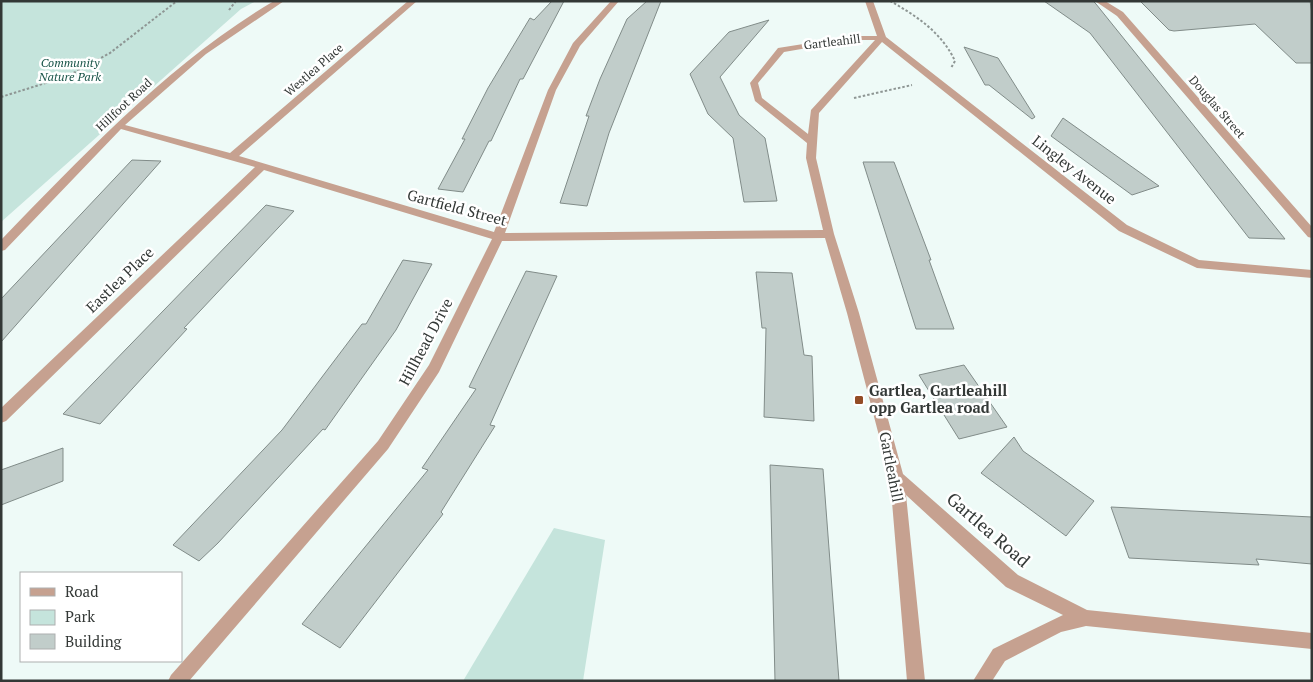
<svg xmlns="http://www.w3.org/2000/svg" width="1313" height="682" font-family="'PT Serif',serif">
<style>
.green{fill:#c5e4dc}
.building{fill:#c1cdca;stroke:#818c89}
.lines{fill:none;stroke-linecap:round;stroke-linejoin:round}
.path{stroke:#8e9694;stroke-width:2;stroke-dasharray:2.5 2;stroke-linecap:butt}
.street{fill:#c6a190;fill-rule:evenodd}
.poi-dot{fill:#934c26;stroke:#fff;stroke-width:2}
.labels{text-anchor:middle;stroke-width:5;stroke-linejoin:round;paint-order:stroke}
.far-street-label{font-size:12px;fill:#333836;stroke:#fff}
.far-park-label{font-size:12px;font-style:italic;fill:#185448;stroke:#fff}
.street-label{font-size:15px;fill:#333836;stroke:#fff}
.poi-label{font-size:15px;font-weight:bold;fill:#333836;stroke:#fff;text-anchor:start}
.near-street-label{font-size:18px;fill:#333836;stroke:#fff}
</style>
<rect width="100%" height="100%" fill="#eefaf7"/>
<g class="green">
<path d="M1,1H256L241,9L1,222Z"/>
<path d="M554,528L605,540L583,681H463Z"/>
</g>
<g class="building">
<path d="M552,1H564L523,79H520L491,141H489L463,192L438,189L465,139H462L488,88L530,18L534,20Z"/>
<path d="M647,1H661L609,133L587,206L560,203L589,116H586L600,79L627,19Z"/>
<path d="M1044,1H1093L1096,4L1285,239L1249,238L1090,33Z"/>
<path d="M1140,1H1310L1312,14V63H1296L1255,24L1174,31L1169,30Z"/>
<path d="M769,20L720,77L739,115L765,138L777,201L744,202L733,138L708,114L690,74L729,32Z"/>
<path d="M964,47L998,58L1035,117L1032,119L989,85H985Z"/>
<path d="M1063,118L1159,186L1132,195L1051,136Z"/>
<path d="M132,160L161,161L1,342V299Z"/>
<path d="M863,162H894L931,260H929L954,329H916Z"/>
<path d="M266,205L294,211L184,328L187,329L100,424L63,414Z"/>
<path d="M403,260L432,264L396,330L325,430L323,429L218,543L199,561L173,545L282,430L362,324H366Z"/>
<path d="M526,271L557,276L490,425L495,426L441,512L443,514L340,648L302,624L428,470L422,468L476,389L469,387Z"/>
<path d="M756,272L792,273L804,355L812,356L814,421L764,417L766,328H762Z"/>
<path d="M964,365L1007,427L959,439L919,375Z"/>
<path d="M1014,437L1023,451L1094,501L1066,536L981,473Z"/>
<path d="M63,448V481L1,505V470Z"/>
<path d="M770,465L823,469L839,681H775Z"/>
<path d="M1111,507L1312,517V564L1256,559L1259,565L1129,558Z"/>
</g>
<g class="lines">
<g class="path">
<path d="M890,1C917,16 942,33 955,61L951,68"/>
<path d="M229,10L236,1"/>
<path d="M1,97L68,76L110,53L177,1"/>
<path d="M854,98L912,85"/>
</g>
<g class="street">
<path d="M274,1H284L206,54L125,125L230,153L408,1H417L239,156L494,232L548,90L573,43L611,1H619L580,46L556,90L505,233L823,230L806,158L807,143L755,101L750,83L778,48L854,36H877L865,1H873L886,37L1127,225L1199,260L1312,270V278L1197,268L1119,231L882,42L819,113L816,158L834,234L859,313L903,474L1018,575L1087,610L1312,633V649L1086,626L1061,632L1005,661L992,681H973L993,649L1063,615L1006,587L906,495L925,681H907L890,478L847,313L825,238L502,241L439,372L388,449L189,681H168L171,675L378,441L429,365L492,239L264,170L6,421L1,423V408L255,167L121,129L5,250L1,251V240C86,153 168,64 274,1ZM854,40H875L811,110L808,134L762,98L758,83L784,52Z"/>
<path d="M1095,1H1105L1123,12L1312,227V238L1308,237L1117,16Z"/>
</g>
</g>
<rect class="poi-dot" x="854" y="395" width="10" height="10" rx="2.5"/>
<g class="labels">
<g class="far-street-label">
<text transform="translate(832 42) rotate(-7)" y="4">Gartleahill</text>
<text transform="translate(314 70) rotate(-41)" y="4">Westlea Place</text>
<text transform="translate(124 105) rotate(-43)" y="4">Hillfoot Road</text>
<text transform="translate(1217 107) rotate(49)" y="4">Douglas Street</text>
</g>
<g class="far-park-label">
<text x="70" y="67">Community<tspan x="70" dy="14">Nature Park</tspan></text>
</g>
<g class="street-label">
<text transform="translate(1074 170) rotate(38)" y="5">Lingley Avenue</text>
<text transform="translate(457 208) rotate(15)" y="5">Gartfield Street</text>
<text transform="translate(120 280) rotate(-44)" y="5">Eastlea Place</text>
<text transform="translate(426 342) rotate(-62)" y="5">Hillhead Drive</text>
<text transform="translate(891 467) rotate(79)" y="5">Gartleahill</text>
</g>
<g class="poi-label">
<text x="869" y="396">Gartlea, Gartleahill<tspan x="869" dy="17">opp Gartlea road</tspan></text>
</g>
<g class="near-street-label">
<text transform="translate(988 530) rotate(41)" y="6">Gartlea Road</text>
</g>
</g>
<rect width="1313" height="682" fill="none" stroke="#333836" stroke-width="5"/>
<rect x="20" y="572" width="162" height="90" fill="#ffffff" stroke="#adafaf"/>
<rect x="30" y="588" width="25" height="8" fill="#c6a190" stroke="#adafaf"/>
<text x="65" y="597" font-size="15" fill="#333836">Road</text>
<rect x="30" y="610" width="25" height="15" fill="#c5e4dc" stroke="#adafaf"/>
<text x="65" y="622" font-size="15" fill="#333836">Park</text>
<rect x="30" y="634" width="25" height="15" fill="#c1cdca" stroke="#adafaf"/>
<text x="65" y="647" font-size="15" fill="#333836">Building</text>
</svg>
